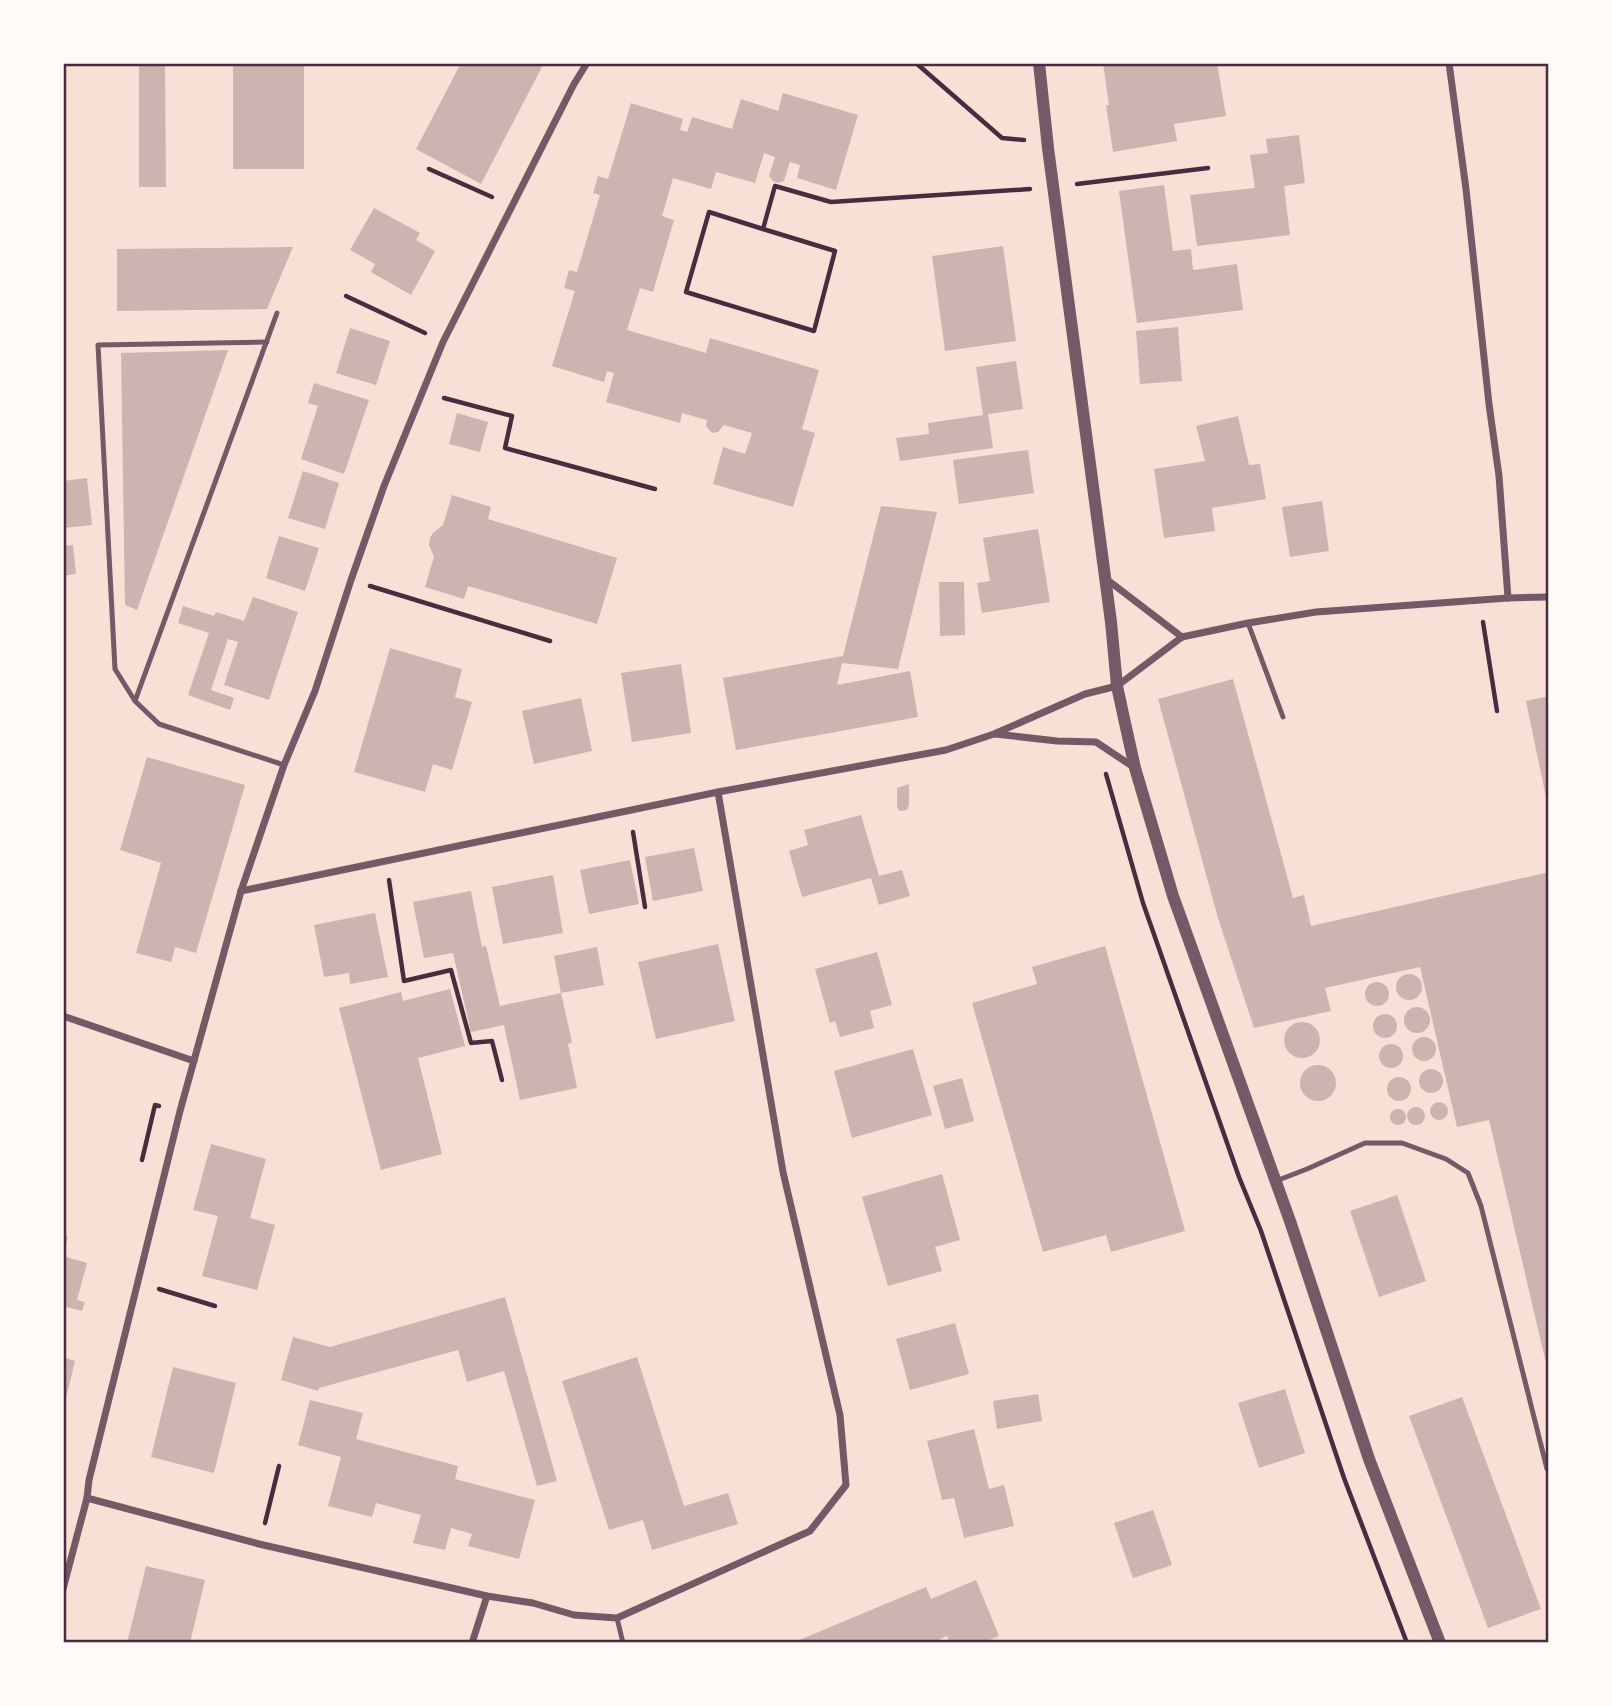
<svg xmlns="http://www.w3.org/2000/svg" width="1612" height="1706" font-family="'Crimson Pro',serif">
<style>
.building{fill:#ccb4b1}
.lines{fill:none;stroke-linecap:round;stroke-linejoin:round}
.path{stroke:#4a2c40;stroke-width:4.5}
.service{stroke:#755966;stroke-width:5}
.minor{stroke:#755966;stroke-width:7}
.tertiary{stroke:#755966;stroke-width:12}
.neatline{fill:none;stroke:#4a2c40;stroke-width:2.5}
</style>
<rect width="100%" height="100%" fill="#f7e1d7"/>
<g class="building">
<path d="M139,63H165L166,187H139Z"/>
<rect x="233" y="63" width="71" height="106"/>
<path d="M461,63H544L481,184L416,149Z"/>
<path d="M1103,63H1217L1226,116L1174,124L1177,141L1113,152L1106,105H1109Z"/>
<path d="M783,93L858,115L836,190L797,178L800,165L790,162L784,181L778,183L773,181L769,176L775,157L764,153L755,183L716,172L711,189L673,178L662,216L674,220L653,292L640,288L627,330L706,353L710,338L819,370L802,429L815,433L793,507L713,484L723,447L745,454L752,433L724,425L718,432L712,433L706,426L707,420L682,413L680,423L606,402L614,373L607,371L604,382L552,366L575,291L564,288L569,270L577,272L600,195L593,193L598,176L608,179L631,103L683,119L680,130L687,132L692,117L732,129L741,99L778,111Z"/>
<path d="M1299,135L1305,183L1284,186L1290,235L1197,246L1190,195L1255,188L1250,155L1268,153L1266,139Z"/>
<path d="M1164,185L1173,251L1191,249L1193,270L1237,264L1243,310L1137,323L1119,191Z"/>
<path d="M374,208L420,233L416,240L435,251L411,295L371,272L375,264L350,250Z"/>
<path d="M1003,246L1016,341L945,351L932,256Z"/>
<path d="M293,247L267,309L117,311V249Z"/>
<path d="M1178,327L1182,381L1140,384L1136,331Z"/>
<path d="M350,328L390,341L376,385L336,373Z"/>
<path d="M228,350L137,610L125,605L121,353Z"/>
<path d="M1016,361L1023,409L988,414L993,448L900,461L896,438L929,434L928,423L983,415L976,367Z"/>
<path d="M314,383L369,400L344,474L301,459L318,406L308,403Z"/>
<path d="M457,413L488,422L480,452L449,444Z"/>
<path d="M1238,416L1249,465L1260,464L1266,499L1212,508L1215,531L1164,538L1154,469L1205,461L1196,426Z"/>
<path d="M1028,450L1034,493L959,504L953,460Z"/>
<path d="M303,471L339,483L325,529L288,518Z"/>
<path d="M87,478L92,525L63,528V481Z"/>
<path d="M452,495L491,507L488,519L617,558L597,624L468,586L464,599L425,587L434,557L429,545L430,538L433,533L443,525Z"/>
<path d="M1322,501L1329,551L1290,557L1282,507Z"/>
<path d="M881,506L937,512L898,669L842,663L837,685L910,671L918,717L736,750L723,678L843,656Z"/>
<path d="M1038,529L1050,602L982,613L977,583L990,581L983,538Z"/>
<path d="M279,536L319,548L305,591L266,578Z"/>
<path d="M73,545L76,574L63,576V546Z"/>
<path d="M939,582H964L965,635L940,636Z"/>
<path d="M253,597L298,612L269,700L224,685L238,642L228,639L211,690L234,698L230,710L188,695L209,633L178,623L183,606L214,616L216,612L244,621Z"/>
<path d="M390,648L462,669L455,697L472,702L452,770L433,764L425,792L354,772Z"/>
<path d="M681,664L691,733L632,742L621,673Z"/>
<path d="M1233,679L1293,898L1304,895L1311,926L1549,872V1376L1489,1120L1457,1127L1420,967L1325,988L1331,1011L1254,1028L1218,918L1158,699Z"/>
<path d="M1549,696V807H1548L1526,701Z"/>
<path d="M581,698L592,751L534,764L522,711Z"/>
<path d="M147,757L245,785L196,953L175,947L171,962L136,953L161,863L120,850Z"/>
<path d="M909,784V804L907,810L900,811L897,808V788Z"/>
<path d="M861,815L879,876L902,870L910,896L879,905L871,878L802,897L789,851L808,845L804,830Z"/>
<path d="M694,848L703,891L653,901L645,857Z"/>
<path d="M630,860L639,904L589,914L580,870Z"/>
<path d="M553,875L563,933L503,944L492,887Z"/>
<path d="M471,891L482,947L486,946L500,1006L561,993L572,1042L568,1044L577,1088L520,1100L504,1025L471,1032L453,953L424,958L413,902Z"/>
<path d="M375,913L388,977L350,984L349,973L324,977L314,925Z"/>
<path d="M718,944L735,1021L656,1039L638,962Z"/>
<path d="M1105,946L1185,1231L1111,1252L1106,1235L1043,1252L972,1003L1037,984L1032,967Z"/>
<path d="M597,947L604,985L561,993L554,956Z"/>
<path d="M877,952L892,1005L870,1011L874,1028L840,1037L835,1021L830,1023L815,969Z"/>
<circle cx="1409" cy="987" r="13"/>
<circle cx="1377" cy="994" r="12"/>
<path d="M450,989L465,1046L418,1058L442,1154L381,1170L339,1008L401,992L403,1001Z"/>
<circle cx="1417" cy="1020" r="13"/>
<circle cx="1385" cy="1026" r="12"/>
<circle cx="1302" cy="1040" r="18"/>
<circle cx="1424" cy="1049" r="12"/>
<circle cx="1391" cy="1056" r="12"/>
<path d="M913,1049L932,1115L852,1138L834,1071Z"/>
<circle cx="1318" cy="1083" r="18"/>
<circle cx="1431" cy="1081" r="12"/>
<circle cx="1399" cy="1089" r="12"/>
<path d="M962,1078L974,1121L945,1129L933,1086Z"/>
<circle cx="1439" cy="1111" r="9"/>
<circle cx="1416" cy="1116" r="9"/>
<circle cx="1398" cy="1117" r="8"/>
<path d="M211,1144L266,1159L250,1218L275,1225L257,1290L202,1276L218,1216L193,1210Z"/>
<path d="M942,1174L960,1240L935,1247L942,1271L888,1286L862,1197Z"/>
<path d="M1397,1195L1426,1281L1379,1297L1350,1211Z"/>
<path d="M63,1235L68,1236L64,1252L63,1251Z"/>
<path d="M63,1256L87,1263L77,1300L85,1302L82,1311L63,1306Z"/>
<path d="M505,1297L557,1481L537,1486L504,1371L467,1382L458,1350L319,1388L318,1391L281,1380L293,1337L330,1347Z"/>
<path d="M955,1323L969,1374L910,1390L896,1339Z"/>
<path d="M63,1357L75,1361L64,1407H63Z"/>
<path d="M637,1357L684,1506L728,1493L738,1524L652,1550L643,1520L609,1530L562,1381Z"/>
<path d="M173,1367L236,1383L214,1473L151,1457Z"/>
<path d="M1285,1389L1305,1453L1259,1468L1238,1403Z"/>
<path d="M1038,1394L1042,1421L997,1429L993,1401Z"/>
<path d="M1462,1397L1541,1609L1488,1628L1409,1416Z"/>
<path d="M310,1400L363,1413L356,1439L458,1466L455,1479L535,1500L519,1559L468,1546L472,1534L451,1528L445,1550L413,1543L421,1515L376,1503L372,1517L328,1506L341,1457L298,1445Z"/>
<path d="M974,1429L989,1489L1004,1485L1014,1526L964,1538L954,1498L942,1500L927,1441Z"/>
<path d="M1153,1510L1172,1565L1133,1578L1114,1523Z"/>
<path d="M146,1566L205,1580L190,1643H127Z"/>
<path d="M976,1580L999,1636L982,1643H950L947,1636L931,1643H792L926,1587L931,1599Z"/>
</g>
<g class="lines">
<g class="path">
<path d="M916,63L1002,138L1024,140"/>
<path d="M429,169L492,197"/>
<path d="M1077,184L1208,168"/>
<path d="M763,229L835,251L814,331L686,292L709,212L763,229L775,186L831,202L1030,189"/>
<path d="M346,296L425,333"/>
<path d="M444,398L512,416L505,448L655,489"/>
<path d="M370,586L550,641"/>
<path d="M1483,622L1497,711"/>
<path d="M1106,774L1143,903L1239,1177L1261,1231L1344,1478L1407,1643"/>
<path d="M633,832L645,907"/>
<path d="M389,880L404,981L451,970L471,1043L492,1041L502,1080"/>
<path d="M142,1160L155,1105L159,1106"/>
<path d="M159,1289L215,1306"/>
<path d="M265,1523L279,1466"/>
</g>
<g class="service">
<path d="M267,342L98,345L115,669L135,701L159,724L284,765"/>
<path d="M1248,623L1283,717"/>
<path d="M135,701L277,313"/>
<path d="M1276,1181L1307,1169L1365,1143H1402L1446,1159L1468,1173L1481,1206L1547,1469"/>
<path d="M617,1618L623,1643"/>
</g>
<g class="minor">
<path d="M1449,63L1466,189L1489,404L1499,476L1508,598"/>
<path d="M1105,578L1182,637"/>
<path d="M995,734L1057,741L1096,742L1135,768"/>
<path d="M241,891L718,792L946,750L994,734L1085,694L1117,686L1182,637L1248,623L1316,612L1508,598L1549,597"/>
<path d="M63,1016L194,1061"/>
<path d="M87,1498L259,1544L487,1596L533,1603L574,1615L617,1618L810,1531L846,1485L840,1415L783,1172L718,792"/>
<path d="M63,1589L87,1498L89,1480L180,1111L241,891L284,765L315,691L351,580L384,486L443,342L574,84L587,63"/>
<path d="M472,1643L487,1596"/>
</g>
<path class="tertiary" d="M1039,63L1048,148L1111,622L1117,686L1125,723L1135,768L1173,896L1290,1221L1369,1459L1440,1643"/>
</g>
<rect width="1612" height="1706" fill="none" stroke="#fffaf5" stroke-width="130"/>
<rect x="65" y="65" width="1482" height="1576" class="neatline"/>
</svg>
